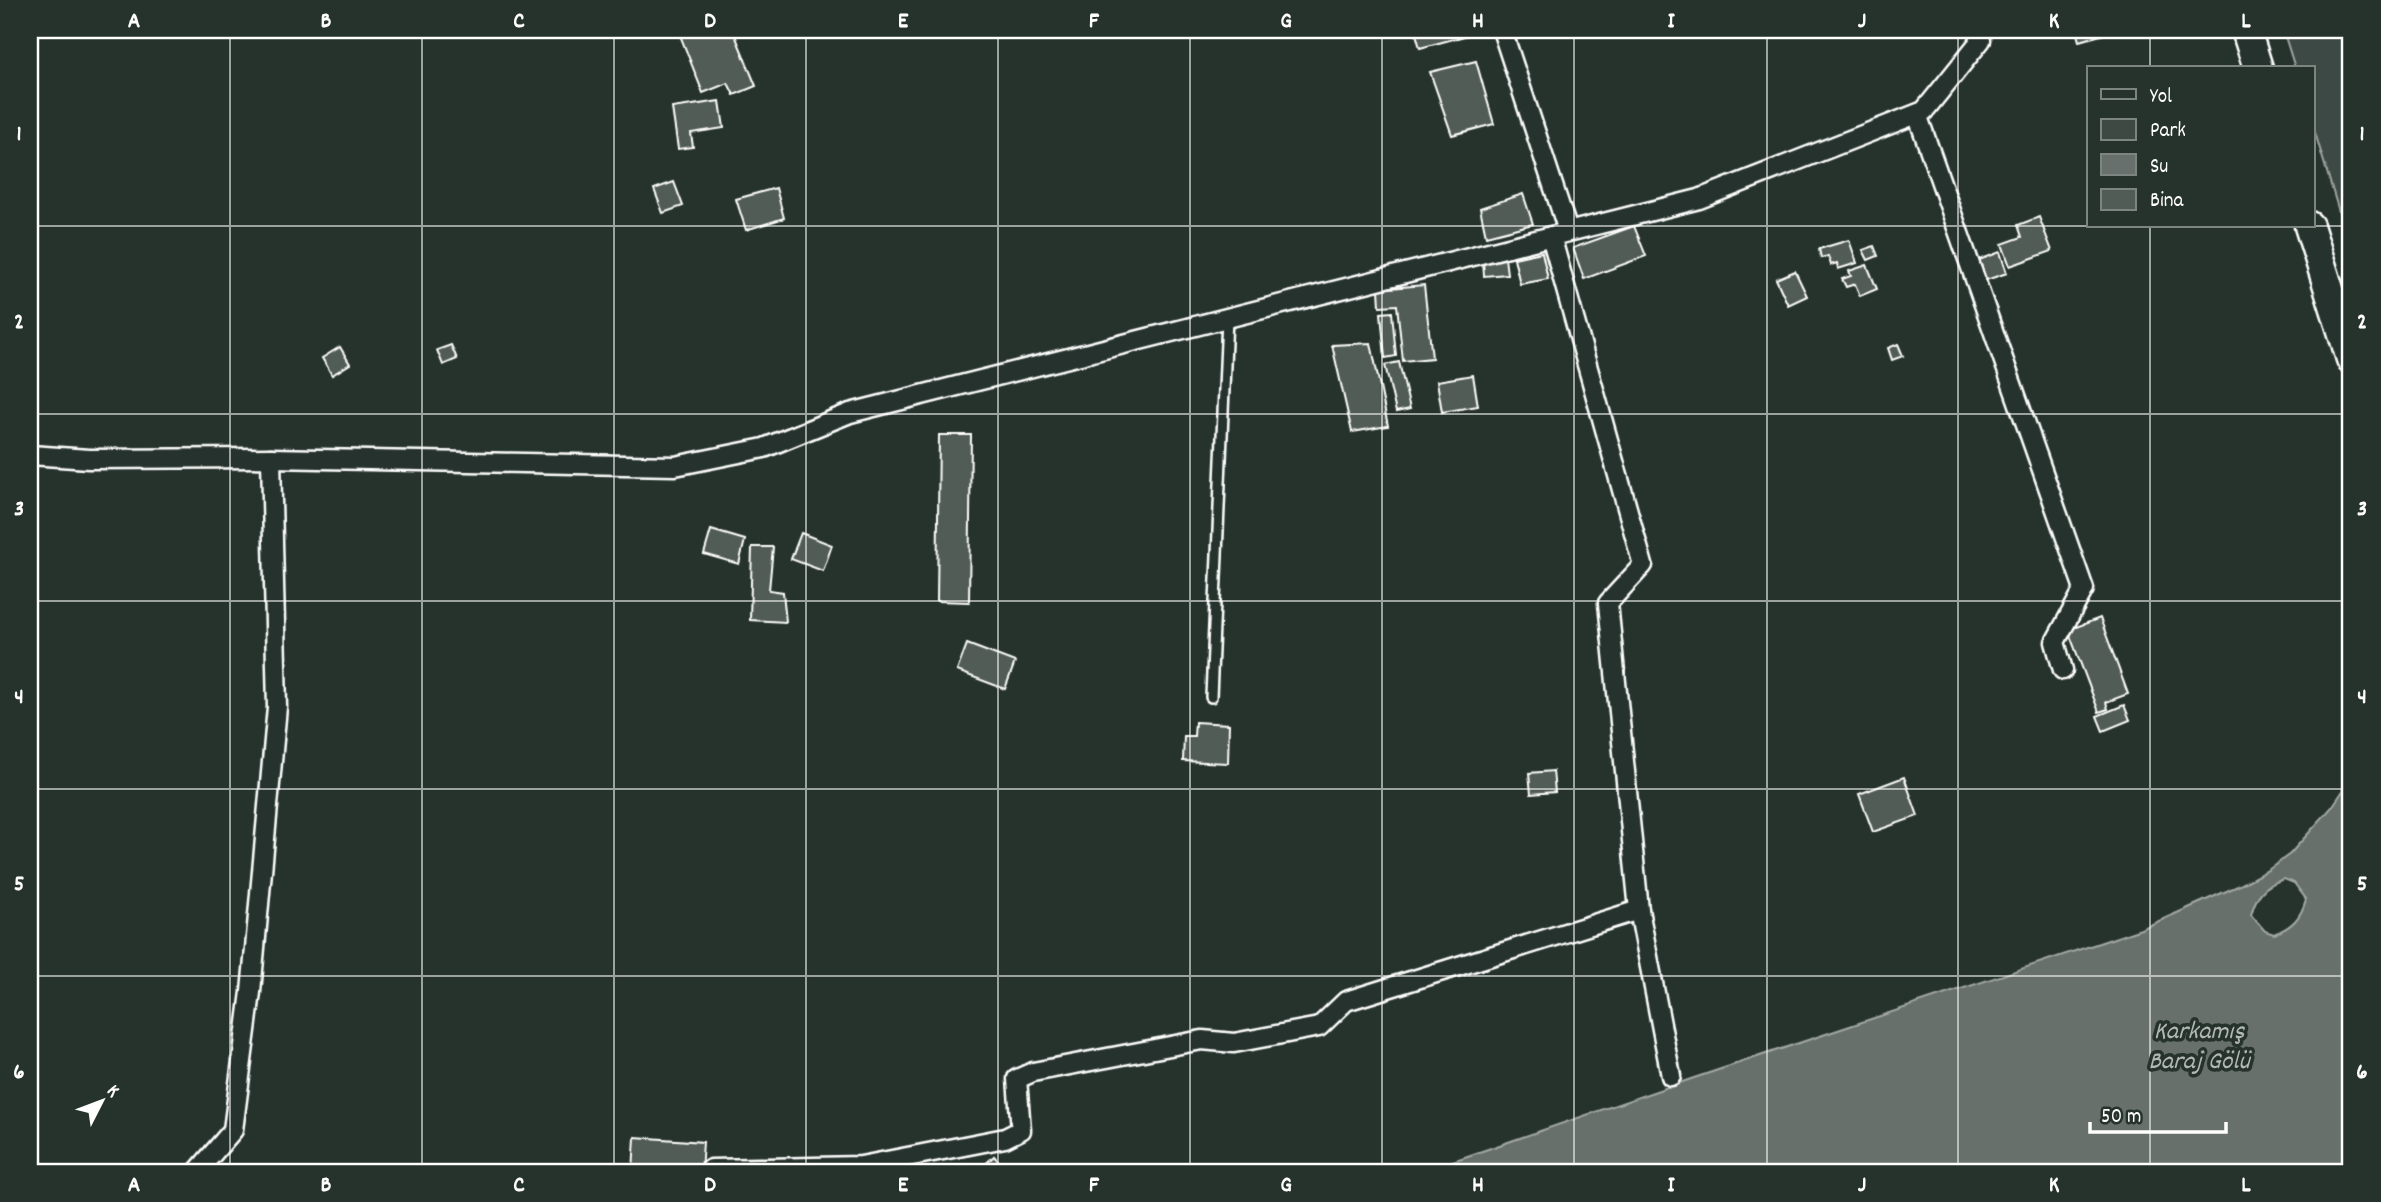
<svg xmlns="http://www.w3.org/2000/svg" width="2381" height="1202" font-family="Dekko,sans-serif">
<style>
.green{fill:#3e4944;stroke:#9ea4a2;stroke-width:2}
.water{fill:#67706c;stroke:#a4a9a7;stroke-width:2;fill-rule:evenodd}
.building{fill:#515c57;stroke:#fff;stroke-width:2}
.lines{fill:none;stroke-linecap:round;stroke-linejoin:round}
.service-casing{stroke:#fff;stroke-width:14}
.minor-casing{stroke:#fff;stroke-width:23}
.primary-casing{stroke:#fff;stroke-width:33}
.service{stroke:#26332d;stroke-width:9}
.minor{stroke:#26332d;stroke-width:18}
.primary{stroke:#26332d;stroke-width:28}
.grid{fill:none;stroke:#fff;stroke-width:2;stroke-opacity:0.55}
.labels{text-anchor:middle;stroke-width:7;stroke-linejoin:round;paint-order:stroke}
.water-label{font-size:26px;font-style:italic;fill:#b3b8b6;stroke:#26332d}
.neatline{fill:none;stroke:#fff;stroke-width:2.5}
.grid-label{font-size:23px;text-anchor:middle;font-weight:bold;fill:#fff}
</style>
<rect width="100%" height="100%" fill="#26332d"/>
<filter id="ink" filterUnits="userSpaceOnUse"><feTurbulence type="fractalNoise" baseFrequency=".0143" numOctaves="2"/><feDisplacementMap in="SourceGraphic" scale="14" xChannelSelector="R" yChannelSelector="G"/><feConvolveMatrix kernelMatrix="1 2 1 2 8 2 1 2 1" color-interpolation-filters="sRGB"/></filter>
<g filter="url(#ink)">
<path class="green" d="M2283,30H2351V251L2313,126V68H2295Z"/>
<path class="water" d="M2351,779V1172H1421L1691,1079L2141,929L2240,885L2268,870L2290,854L2332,807ZM2284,879L2294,883L2306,899C2301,918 2292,927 2274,934L2265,931L2251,915C2256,895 2264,885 2284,879Z"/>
<g class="building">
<path d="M678,30H733L756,86L734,95L728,83L703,93Z"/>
<path d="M1415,30H1471L1472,34L1420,48Z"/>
<path d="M2076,30H2111L2112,32L2079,41Z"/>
<path d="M1476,61L1494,124L1452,135L1430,72Z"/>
<path d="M720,101L724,128L691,133L693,147L678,149L672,108Z"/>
<path d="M674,182L683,206L663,213L654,189Z"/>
<path d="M776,188L784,218L746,230L736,199Z"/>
<path d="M1523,194L1533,224L1486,236L1480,208Z"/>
<path d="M2039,217L2052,251L2010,266L2002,244L2022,237L2018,225Z"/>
<path d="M1634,226L1646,256L1584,279L1573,248Z"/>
<path d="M1849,240L1857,263L1838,269L1837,263L1831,265L1828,256L1821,258L1819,249Z"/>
<path d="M1874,246L1878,256L1868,260L1863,250Z"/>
<path d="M1542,252L1548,279L1520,284L1514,258Z"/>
<path d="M2000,252L2007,273L1986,280L1979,260Z"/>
<path d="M1505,258L1507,274L1484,276L1483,260Z"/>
<path d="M1867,265L1877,289L1860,296L1855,284L1846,287L1842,279L1851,276L1849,271Z"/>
<path d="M1795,271L1807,296L1788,305L1776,279Z"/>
<path d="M1424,285L1432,358L1403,361L1397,305L1380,306L1379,289Z"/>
<rect x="30" y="293" width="6" height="14"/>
<path d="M1392,312L1396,356L1385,358L1381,313Z"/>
<path d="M1371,343L1388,426L1352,432L1332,345Z"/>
<path d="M1898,344L1903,356L1892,360L1888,348Z"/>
<path d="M451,345L457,359L443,365L437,350Z"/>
<path d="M340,347L350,364L332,375L322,358Z"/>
<path d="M1399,362L1410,409L1396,412L1385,365Z"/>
<path d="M1473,375L1478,406L1442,412L1437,381Z"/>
<path d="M939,435H971L969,602L937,601Z"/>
<path d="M711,530L745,540L739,564L704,554Z"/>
<path d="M801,533L832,545L823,571L791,559Z"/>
<path d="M752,547H773L769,590L783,592L786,622L750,620Z"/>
<path d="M2100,618L2128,694L2106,702L2108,709L2099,712L2068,630Z"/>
<path d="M967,644L1015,662L1005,689L957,671Z"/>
<path d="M2124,705L2130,720L2103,731L2097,716Z"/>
<path d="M1195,722L1229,724L1228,763L1183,761L1184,736H1194Z"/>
<path d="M1553,771L1555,792L1531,794L1529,773Z"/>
<path d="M1904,777L1918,816L1873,832L1859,794Z"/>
<path d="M635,1137L703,1142L701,1172H633Z"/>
<path d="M994,1156L1008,1172H979L978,1171Z"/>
</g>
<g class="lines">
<g class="service-casing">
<path id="service" d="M1211,697L1227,318"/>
</g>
<g class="minor-casing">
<g id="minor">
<path d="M1502,30L1568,231"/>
<path d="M1917,114L2084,589L2055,642L2063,670"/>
<path d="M1551,236L1643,565L1608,603L1639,910L1671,1076"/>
<path d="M30,455L89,459L271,458L675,466L764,448L850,413L1699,199L1924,111L1981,40L1978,30"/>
<path d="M711,1169L861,1166L1005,1138L1021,1130L1017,1079L1033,1072L1202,1040L1234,1043L1319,1027L1346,1001L1639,910"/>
<path d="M197,1172L233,1130L251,992L277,707L271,458"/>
</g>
</g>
<g class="primary-casing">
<g id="primary">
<path d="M2246,30L2258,68"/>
<path d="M2309,226L2351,359"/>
</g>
</g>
<use href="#service" class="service"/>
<use href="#minor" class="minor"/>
<use href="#primary" class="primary"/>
</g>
</g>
<path class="grid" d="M230,30V1172M422,30V1172M614,30V1172M806,30V1172M998,30V1172M1190,30V1172M1382,30V1172M1574,30V1172M1767,30V1172M1958,30V1172M2150,30V68M30,226H2351M2150,226V1172M30,414H2351M30,601H2351M30,789H2351M30,976H2351"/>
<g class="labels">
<g class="water-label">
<text x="2199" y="1038">Karkamış<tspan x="2199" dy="30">Baraj Gölü</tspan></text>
</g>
</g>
<rect width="2381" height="1202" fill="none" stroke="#26332d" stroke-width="77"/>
<rect x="2087" y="66" width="228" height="161" fill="#26332d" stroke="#7d8581" stroke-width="2"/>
<rect x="2101" y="89" width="35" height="10" fill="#26332d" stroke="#7d8581" stroke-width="2"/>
<text x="2150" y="102" font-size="21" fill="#ffffff">Yol</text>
<rect x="2101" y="119" width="35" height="21" fill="#3e4944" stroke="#7d8581" stroke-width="2"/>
<text x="2150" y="136" font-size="21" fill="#ffffff">Park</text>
<rect x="2101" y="154" width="35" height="21" fill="#67706c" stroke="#7d8581" stroke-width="2"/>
<text x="2150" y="172" font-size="21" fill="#ffffff">Su</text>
<rect x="2101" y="189" width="35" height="21" fill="#515c57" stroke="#7d8581" stroke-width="2"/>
<text x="2150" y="206" font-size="21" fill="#ffffff">Bina</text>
<g transform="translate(102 1101) rotate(48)" stroke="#26332d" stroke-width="5" paint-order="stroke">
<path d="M0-5L12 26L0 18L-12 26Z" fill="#ffffff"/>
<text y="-10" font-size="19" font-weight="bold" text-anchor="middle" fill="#ffffff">K</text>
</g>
<path d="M2090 1122v10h136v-10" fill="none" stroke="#ffffff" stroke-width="3.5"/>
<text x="2101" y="1122" font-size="21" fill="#ffffff" stroke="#26332d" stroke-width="5" paint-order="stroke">50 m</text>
<rect x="38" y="38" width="2304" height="1126" class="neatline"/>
<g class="grid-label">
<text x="134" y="27">A</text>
<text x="326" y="27">B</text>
<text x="519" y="27">C</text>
<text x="710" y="27">D</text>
<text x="903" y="27">E</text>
<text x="1094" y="27">F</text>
<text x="1286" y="27">G</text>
<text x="1478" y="27">H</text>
<text x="1671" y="27">I</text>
<text x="1862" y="27">J</text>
<text x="2054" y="27">K</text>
<text x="2246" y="27">L</text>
<text x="19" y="140">1</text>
<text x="2362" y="140">1</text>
<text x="19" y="328">2</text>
<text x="2362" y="328">2</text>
<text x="19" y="515">3</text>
<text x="2362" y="515">3</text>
<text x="19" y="703">4</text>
<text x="2362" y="703">4</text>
<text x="19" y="890">5</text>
<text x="2362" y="890">5</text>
<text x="19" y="1078">6</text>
<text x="2362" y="1078">6</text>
<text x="134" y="1191">A</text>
<text x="326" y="1191">B</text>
<text x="519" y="1191">C</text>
<text x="710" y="1191">D</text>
<text x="903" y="1191">E</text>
<text x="1094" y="1191">F</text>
<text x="1286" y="1191">G</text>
<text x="1478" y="1191">H</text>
<text x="1671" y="1191">I</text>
<text x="1862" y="1191">J</text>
<text x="2054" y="1191">K</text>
<text x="2246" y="1191">L</text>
</g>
</svg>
